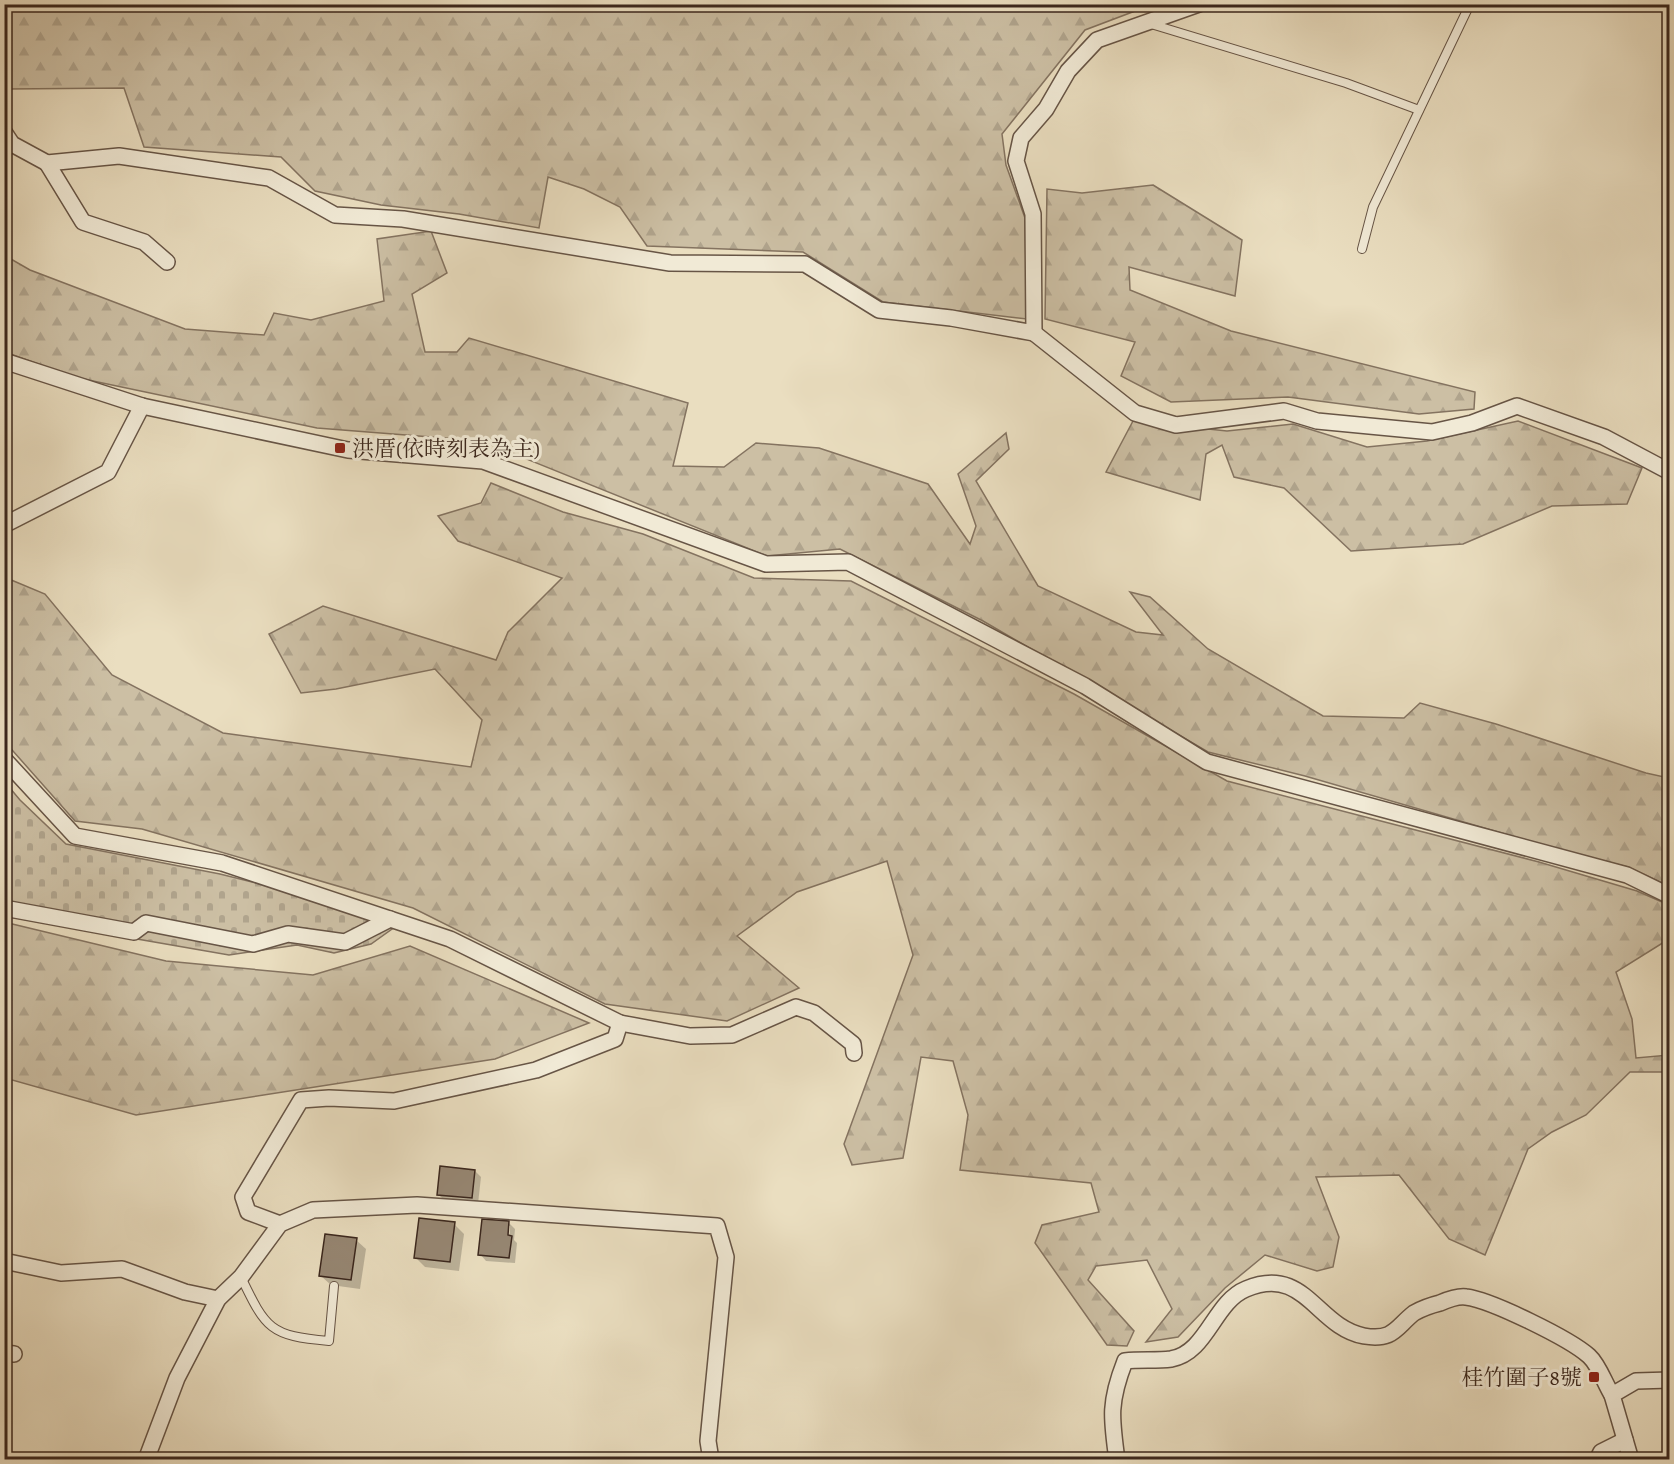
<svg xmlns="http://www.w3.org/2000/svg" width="1674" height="1464" font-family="Alegreya,'Noto Serif TC',serif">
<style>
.forest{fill:url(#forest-firs);stroke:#847360;stroke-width:1.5}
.cemetery{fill:url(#cemetery-stones);stroke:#847360;stroke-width:1.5}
.shadow{fill:#0003;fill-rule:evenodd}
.building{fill:#968672;stroke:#3b271d;stroke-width:1.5}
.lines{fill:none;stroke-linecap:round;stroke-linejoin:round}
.lane-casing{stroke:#675546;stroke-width:10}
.street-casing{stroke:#675546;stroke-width:18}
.lane{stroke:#f1ead6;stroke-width:8}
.street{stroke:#f1ead6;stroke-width:15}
.poi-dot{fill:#8f2418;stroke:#f1ead6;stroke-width:2}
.labels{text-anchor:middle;stroke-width:6;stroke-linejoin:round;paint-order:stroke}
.poi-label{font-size:22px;fill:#3b271d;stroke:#f1ead6;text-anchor:start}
</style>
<defs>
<pattern id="forest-firs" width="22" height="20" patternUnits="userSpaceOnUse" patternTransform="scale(1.5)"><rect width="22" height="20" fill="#ccbfa4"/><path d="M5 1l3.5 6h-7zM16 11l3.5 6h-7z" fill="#b0a48d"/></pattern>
<pattern id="cemetery-stones" width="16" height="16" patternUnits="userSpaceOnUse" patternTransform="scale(1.5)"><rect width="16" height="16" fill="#ccbfa4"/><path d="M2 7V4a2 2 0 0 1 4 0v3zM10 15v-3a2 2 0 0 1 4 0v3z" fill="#b0a48d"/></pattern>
</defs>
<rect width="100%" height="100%" fill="#eadec0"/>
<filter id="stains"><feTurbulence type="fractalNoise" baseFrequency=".00333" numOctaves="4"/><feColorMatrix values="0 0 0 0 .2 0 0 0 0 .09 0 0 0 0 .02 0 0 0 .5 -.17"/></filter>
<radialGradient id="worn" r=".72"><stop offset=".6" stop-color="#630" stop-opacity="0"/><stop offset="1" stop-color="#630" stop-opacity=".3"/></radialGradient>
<g class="forest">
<path d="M4,5H1151L1085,30L1002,134L1006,165L1025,218L1027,319L883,302L803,252L647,246L620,207L584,189L548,177L539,228L459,214L381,205L315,191L281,157L144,147L124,88L7,89L4,82Z"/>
<path d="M1153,185L1242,240L1235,296L1129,267L1130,290L1231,331L1475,392L1474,409L1419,414L1288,397L1171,402L1121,376L1135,342L1045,319L1047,189L1082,193Z"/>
<path d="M431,231L447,273L412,294L425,352H457L469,338L688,403L673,466L724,467L756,443L819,448L928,484L970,544L976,526L958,474L1006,433L1009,449L976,481L1038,586L1136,632L1163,635L1130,592L1150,597L1208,649L1323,716L1404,718L1420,703L1496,724L1646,773L1669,778V886L1628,867L1571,853L1305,776L1208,752L983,621L840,549L767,556L482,441L317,428L74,377L5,352L4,255L30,270L185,329L264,335L274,313L311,320L384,301L377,239Z"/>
<path d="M1133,421L1227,431L1293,424L1367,447L1427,441L1518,421L1642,468L1627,504L1552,506L1463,544L1351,551L1284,488L1234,477L1222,445L1206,454L1200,500L1106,472Z"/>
<path d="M491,483L563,512L643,534L754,578L851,581L1074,694L1227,781L1539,862L1637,891L1669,905V939L1616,972L1632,1019L1636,1058L1669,1055V1072H1630L1586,1115L1552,1132L1528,1149L1485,1255L1449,1239L1399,1175L1316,1177L1339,1237L1333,1267L1317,1271L1265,1255L1225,1288L1178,1337L1146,1342L1172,1309L1147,1260L1096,1266L1088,1280L1134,1331L1127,1346L1107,1345L1035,1243L1042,1225L1099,1212L1091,1183L960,1170L968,1115L953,1061L921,1057L903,1158L852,1165L844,1144L913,955L887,861L797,892L737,936L799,988L727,1021L605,1004L413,908L142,829L75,821L5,742L4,577L45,594L112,675L223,733L471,767L482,720L435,669L336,689L301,693L269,634L323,606L496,660L508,632L562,578L458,541L438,516L481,503Z"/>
<path d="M4,922L166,961L313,975L410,946L589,1023L495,1059L136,1115L5,1078Z"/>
</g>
<path class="cemetery" d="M4,781L20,800L66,844L220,874L296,893L399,924L371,944L334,953L297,945L229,955L5,916Z"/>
<g class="shadow">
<path d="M475,1171L481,1177L478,1204L445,1201L438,1194Z"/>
<path d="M509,1223L515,1229L514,1240L517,1243L515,1263L486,1261L480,1254ZM507,1226H510L509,1243Z"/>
<path d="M454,1224L464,1234L459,1271L425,1267L416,1258Z"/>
<path d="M356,1240L366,1249L360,1289L331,1285L321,1276Z"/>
</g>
<g class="building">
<path d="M440,1166L475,1170L472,1198L437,1195Z"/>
<path d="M419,1218L455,1222L450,1262L414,1258Z"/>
<path d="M482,1219L509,1221L508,1235L512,1236L509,1258L478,1255Z"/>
<path d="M325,1234L357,1238L351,1280L319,1276Z"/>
</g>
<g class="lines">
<g class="lane-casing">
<g id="lane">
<path d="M1151,24L1346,83L1419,110"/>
<path d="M1362,249L1373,207L1470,4"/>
<path d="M241,1277C266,1329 270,1336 329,1341L334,1286"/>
</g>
</g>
<g class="street-casing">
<g id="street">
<path d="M4,132L12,144L47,163L119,156L269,178L335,215L403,219L670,263L805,264L879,310L951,318L1034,333L1033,214L1016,161L1021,138L1046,109L1068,71L1097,40L1199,4"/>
<path d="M47,163L83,222L144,242L167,262"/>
<path d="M1034,333L1135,413L1176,425L1284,411L1317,421L1432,432L1472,423L1517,406L1604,437L1670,472"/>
<path d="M4,361L142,406L348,450L483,461L766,564L848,562L1085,686L1207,762L1627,875L1670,896"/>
<path d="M4,525L108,472L142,406"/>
<path d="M4,759L75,836L222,863L450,939L620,1023"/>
<path d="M4,908L134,932L146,923L253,944L288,934L345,942L390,919"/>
<path d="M280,1224L248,1212L243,1197L301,1100L329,1098L394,1101L536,1070L615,1039L620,1023L690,1036L732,1035L796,1007L814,1013L853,1044L854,1053"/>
<path d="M4,1261L61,1273L122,1269L185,1292L218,1299"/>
<path d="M4,1353L14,1354"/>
<path d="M146,1460L177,1378L218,1299L241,1277L280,1224L313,1210L417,1205L717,1226L726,1257L708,1441L711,1460"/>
<path d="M1117,1460C1111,1417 1109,1402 1125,1361C1140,1359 1156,1361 1171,1359C1207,1353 1214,1302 1246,1289C1305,1264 1316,1327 1364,1336C1394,1341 1396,1327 1414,1313C1421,1309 1432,1305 1440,1303C1447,1300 1459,1296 1466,1297C1491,1300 1570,1339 1589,1356C1599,1365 1605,1384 1612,1395"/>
<path d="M1597,1460L1601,1452L1625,1440"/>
<path d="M1631,1460L1612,1395L1636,1381L1670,1380"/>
</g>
</g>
<use href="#lane" class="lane"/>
<use href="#street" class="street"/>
</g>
<g class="poi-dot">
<rect x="334" y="442" width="12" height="12" rx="3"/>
<rect x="1588" y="1371" width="12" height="12" rx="3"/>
</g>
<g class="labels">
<g class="poi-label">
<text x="352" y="456">洪厝(依時刻表為主)</text>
<text x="1582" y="1385" text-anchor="end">桂竹圍子8號</text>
</g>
</g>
<rect width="1674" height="1464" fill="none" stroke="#eadec0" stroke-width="24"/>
<rect x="6" y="6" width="1662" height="1452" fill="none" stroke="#3b271d" stroke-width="3"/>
<rect x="12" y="12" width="1650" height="1440" fill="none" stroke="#3b271d" stroke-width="1.5"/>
<rect width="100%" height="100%" filter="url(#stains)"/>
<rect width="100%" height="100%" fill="url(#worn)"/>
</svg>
